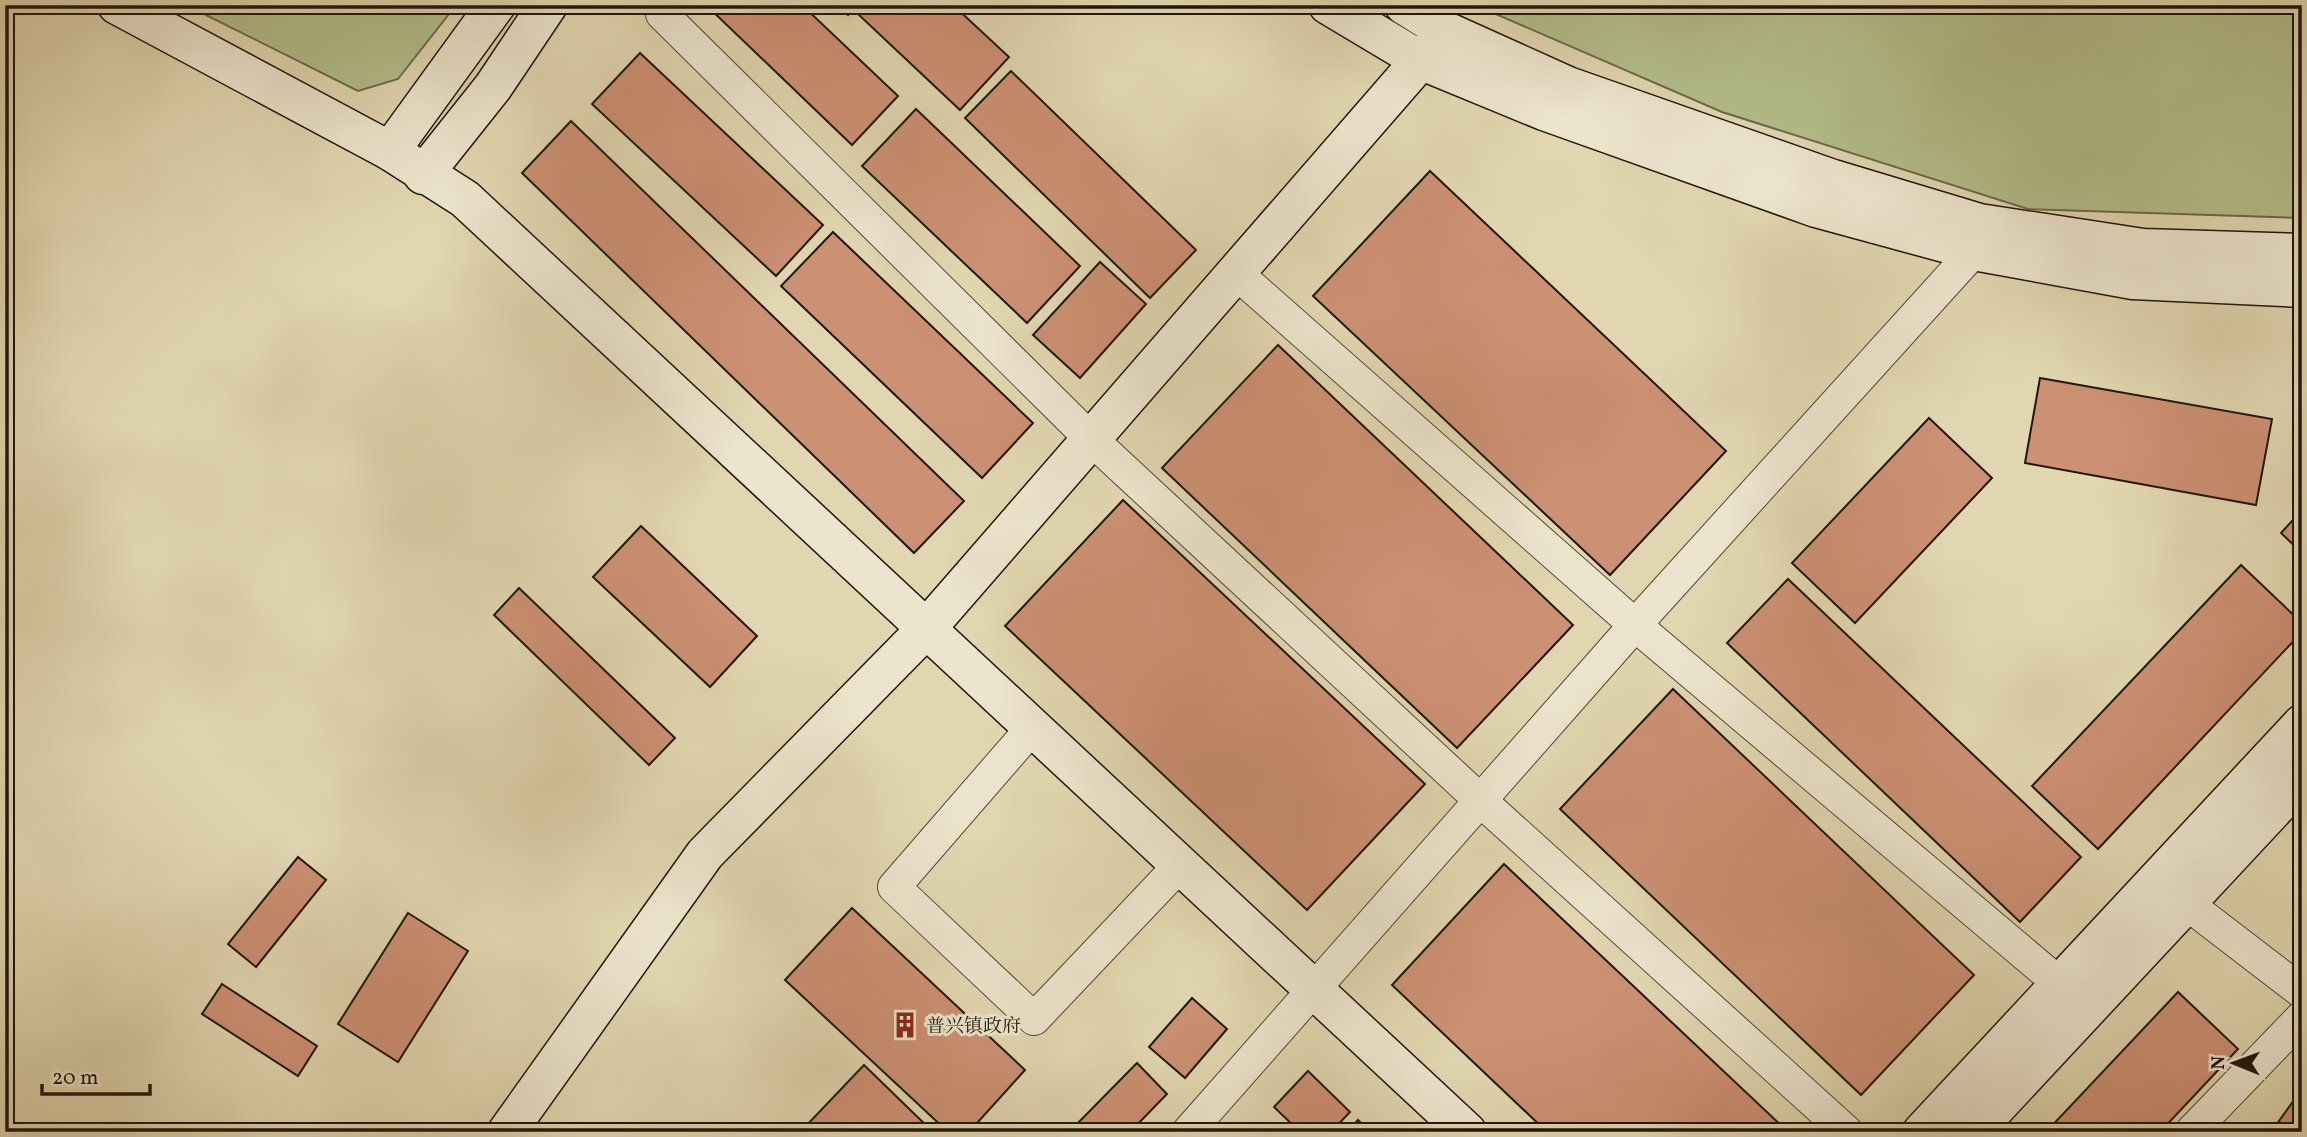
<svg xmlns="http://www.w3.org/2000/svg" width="2307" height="1137" font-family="Vollkorn,'Noto Serif SC',serif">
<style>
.green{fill:#b3bd8b;stroke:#696a4c;stroke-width:2}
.building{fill:#cc9074;stroke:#1f170e;stroke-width:2}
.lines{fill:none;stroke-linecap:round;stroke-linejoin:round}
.street-casing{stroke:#504736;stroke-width:34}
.secondary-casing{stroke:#1f170e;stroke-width:41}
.street{stroke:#ece4cc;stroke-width:32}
.secondary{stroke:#ece4cc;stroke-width:38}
.labels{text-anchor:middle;stroke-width:6;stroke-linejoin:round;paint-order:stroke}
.poi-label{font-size:19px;fill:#1f170e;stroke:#ece4cc;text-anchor:start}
</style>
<rect width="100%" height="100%" fill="#e1d6b0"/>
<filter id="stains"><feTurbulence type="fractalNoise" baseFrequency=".00286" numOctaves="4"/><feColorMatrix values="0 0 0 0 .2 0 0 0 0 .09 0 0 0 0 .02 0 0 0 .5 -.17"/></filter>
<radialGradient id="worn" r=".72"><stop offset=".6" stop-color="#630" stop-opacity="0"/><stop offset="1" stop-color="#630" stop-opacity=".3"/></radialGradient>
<g class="green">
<path d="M186,5H456L398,79L358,91Z"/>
<path d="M1475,5H2302V218L2028,209L1722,112Z"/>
</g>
<g class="building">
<path d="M706,5H802L898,96L852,145Z"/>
<path d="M837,5H857L848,15Z"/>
<path d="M868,5H953L1009,57L960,110L859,15Z"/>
<path d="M640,53L823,225L776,276L592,104Z"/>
<path d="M1011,71L1196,250L1150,298L965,118Z"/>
<path d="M916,109L1080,266L1027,323L862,166Z"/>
<path d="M571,121L964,501L914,553L522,173Z"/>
<path d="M1430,171L1726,451L1610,575L1313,296Z"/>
<path d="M833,232L1033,423L982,478L781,286Z"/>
<path d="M1100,262L1146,304L1080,378L1033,335Z"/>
<path d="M1278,345L1573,625L1457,748L1162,468Z"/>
<path d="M2040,378L2272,419L2256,505L2025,463Z"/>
<path d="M1929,418L1992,478L1855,623L1792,563Z"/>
<path d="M1123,500L1425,784L1307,910L1005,626Z"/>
<path d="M2302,510V553L2281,533Z"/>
<path d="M641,526L757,636L710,687L593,577Z"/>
<path d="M2241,565L2302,623V632L2098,849L2032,786Z"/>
<path d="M1788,579L2081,857L2020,922L1727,643Z"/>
<path d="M519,588L675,738L649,765L494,615Z"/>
<path d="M1673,689L1974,975L1861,1095L1560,809Z"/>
<path d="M298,857L326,880L256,967L228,944Z"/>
<path d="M1504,864L1788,1132H1547L1392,985Z"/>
<path d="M852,908L1025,1070L969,1132H948L785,980Z"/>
<path d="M408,913L468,951L398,1062L338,1024Z"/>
<path d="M222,984L317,1046L298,1076L202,1014Z"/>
<path d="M2178,992L2238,1049L2160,1132H2046Z"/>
<path d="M1192,998L1227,1029L1185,1078L1149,1047Z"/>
<path d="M1137,1063L1167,1094L1130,1132H1069Z"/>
<path d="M864,1065L933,1132H808L804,1128Z"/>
<path d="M1308,1071L1350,1112L1331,1132H1300L1274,1107Z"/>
<path d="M2302,1089V1132H2271Z"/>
<path d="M1358,1120L1371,1132H1347Z"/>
</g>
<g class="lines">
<g class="street-casing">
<g id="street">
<path d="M662,14L1091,439L1481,801L1847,1132"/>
<path d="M1235,272L1635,625L2060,984"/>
<path d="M1032,728L894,887L1034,1019L1180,865"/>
<path d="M2186,903L2302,992"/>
<path d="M1188,1132L1635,625L1974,251"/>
<path d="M2191,1132L2302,1017"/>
</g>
</g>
<g class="secondary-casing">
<g id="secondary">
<path d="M117,5L390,151L465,199L1467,1132"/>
<path d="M1328,5L1420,60L1544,111L1816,208L1974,251L2133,280L2302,288"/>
<path d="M1404,5L1446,31L1568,86L1833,179L1979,223L2143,248L2302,253"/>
<path d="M390,151L496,5"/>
<path d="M423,175L493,87L548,5"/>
<path d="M507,1132L705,854L926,629L1446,31"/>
<path d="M1922,1132L2302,724"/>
<path d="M1973,1132L2302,779"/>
</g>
</g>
<use href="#street" class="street"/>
<use href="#secondary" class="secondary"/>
</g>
<defs>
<g id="building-bare" transform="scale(2.1)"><path d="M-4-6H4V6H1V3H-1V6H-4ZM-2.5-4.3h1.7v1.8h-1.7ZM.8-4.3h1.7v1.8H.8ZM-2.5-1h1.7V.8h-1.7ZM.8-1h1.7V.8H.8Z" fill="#8f2418" stroke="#ece4cc" stroke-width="2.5" paint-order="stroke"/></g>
</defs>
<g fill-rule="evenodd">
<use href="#building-bare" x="905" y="1025"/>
</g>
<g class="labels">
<g class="poi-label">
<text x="926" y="1032">普兴镇政府</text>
</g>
</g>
<rect width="2307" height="1137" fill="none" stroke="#e1d6b0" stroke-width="28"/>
<rect x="7" y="7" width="2293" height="1123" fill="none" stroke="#1f170e" stroke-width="3.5"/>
<rect x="14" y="14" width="2279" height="1109" fill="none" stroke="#1f170e" stroke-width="2"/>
<g transform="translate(2234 1063) rotate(271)" stroke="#ece4cc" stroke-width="5" paint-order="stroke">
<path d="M0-5L12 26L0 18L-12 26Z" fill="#1f170e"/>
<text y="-10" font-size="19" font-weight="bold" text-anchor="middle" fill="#1f170e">N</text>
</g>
<path d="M42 1084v10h108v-10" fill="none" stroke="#1f170e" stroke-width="3.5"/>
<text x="52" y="1084" font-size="21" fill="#1f170e" stroke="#ece4cc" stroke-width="5" paint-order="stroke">20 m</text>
<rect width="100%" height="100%" filter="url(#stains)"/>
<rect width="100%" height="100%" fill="url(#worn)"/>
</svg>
